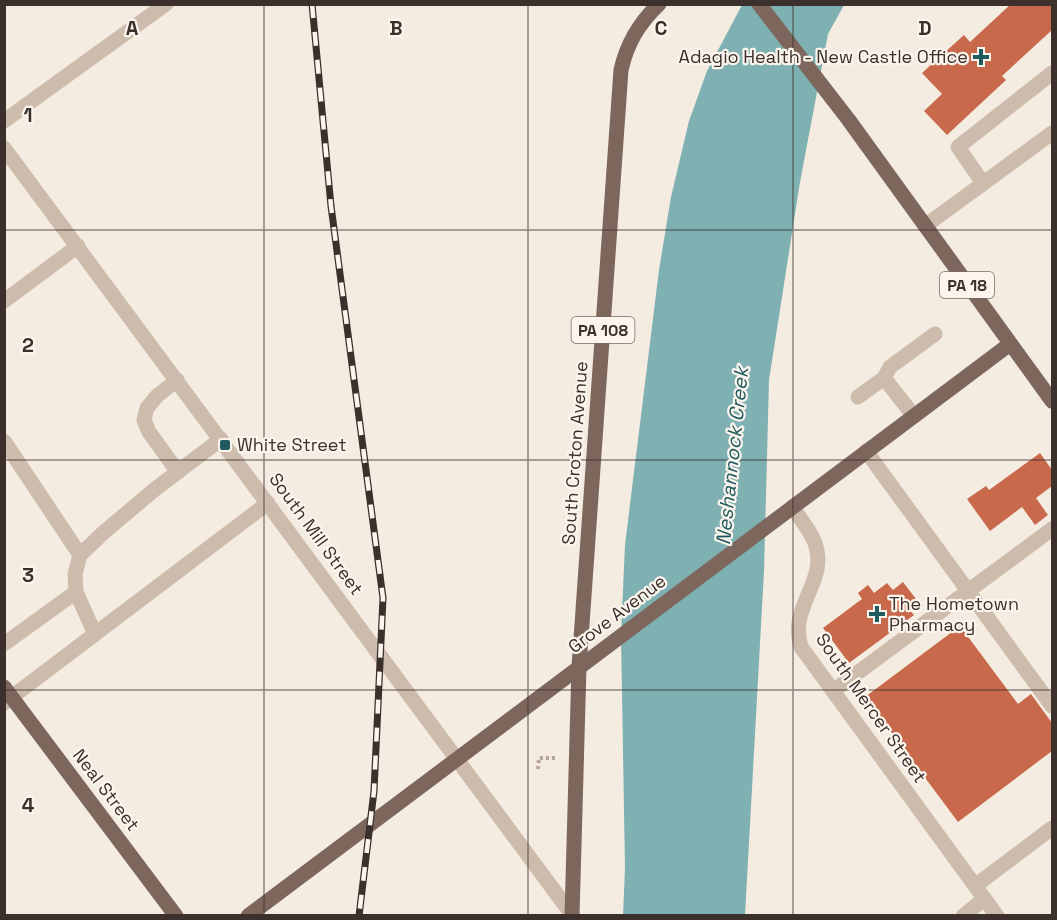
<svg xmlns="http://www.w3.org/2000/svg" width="1057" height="920" font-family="'Space Grotesk',sans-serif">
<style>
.water{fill:#7fb0b2}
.building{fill:#c8694b}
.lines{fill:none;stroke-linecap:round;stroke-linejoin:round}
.path{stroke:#b9a596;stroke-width:4;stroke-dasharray:3 3;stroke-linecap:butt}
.minor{stroke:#cdbbac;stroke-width:15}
.major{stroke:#7d675c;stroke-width:15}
.rail-casing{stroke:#3b302b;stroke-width:7}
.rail{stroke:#fbf5ee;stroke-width:4.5;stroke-dasharray:14;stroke-linecap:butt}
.grid{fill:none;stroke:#3b302b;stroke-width:1.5;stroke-opacity:0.55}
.poi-dot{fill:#1f5a5e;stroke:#fbf5ee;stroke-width:2}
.labels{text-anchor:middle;stroke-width:4.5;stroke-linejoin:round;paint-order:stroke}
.shield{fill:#fbf5ee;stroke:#756b66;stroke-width:1.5}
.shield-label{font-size:16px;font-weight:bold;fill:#3b302b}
.poi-label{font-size:18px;fill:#3b302b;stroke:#fbf5ee;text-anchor:start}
.street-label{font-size:18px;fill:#3b302b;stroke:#fbf5ee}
.water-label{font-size:20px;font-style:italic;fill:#1f5a5e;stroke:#fbf5ee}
.grid-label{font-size:20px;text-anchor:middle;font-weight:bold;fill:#3b302b;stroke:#fbf5ee;stroke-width:4.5;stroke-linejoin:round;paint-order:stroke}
</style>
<rect width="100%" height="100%" fill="#f4ebe1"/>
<path class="water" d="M742,5H844L828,34L800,182L769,380L764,571L745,915L623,916L625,868L621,635L625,545L659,270L671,197L689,121L707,71Z"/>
<g class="building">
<path d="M1011,4H1052V30L1002,76L1006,80L947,135L924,111L942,94L922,73L964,35L970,42Z"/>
<path d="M1040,453L1052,470V486L1036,498L1048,515L1035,525L1022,507L990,531L967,499L986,486L989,490Z"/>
<path d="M903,582L916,599L906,606L914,615L849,663L823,628L862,599L858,593L868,585L874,593L887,583L893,590Z"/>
<path d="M960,626L1018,704L1031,694L1052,723V751L958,822L865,697Z"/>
</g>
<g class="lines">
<path class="path" d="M538,769L539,758H555"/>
<g class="minor">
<path d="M4,121L166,4"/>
<path d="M4,148L573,916"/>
<path d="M983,183L958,147L1052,73"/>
<path d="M925,226L1052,133"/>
<path d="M4,301L78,246"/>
<path d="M177,380L157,396L147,408L144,420L149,432L178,472"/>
<path d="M858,397L884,378"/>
<path d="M914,416L884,378L890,367L935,334"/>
<path d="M4,441L80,555"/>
<path d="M866,451L1052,706"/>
<path d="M792,507C800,518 810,530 815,543C829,581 788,606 801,647L997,916"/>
<path d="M95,634L76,592L75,574L80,555L103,533L154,490L221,439"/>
<path d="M4,644L76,592"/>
<path d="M833,691L1052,529"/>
<path d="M4,703L268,503"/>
<path d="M975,886L1052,828"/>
<path d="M963,916L984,899"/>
</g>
<g class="major">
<path d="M759,4L848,119L1052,401"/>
<path d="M4,687L176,916"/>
<path d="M248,916L1010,344"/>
<path d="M572,916L579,667L621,70C627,43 639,23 659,4"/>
</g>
<g class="rail-casing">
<path id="rail" d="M312,4L331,206L383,598L374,791L359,916"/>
</g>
<use href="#rail" class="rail"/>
</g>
<path class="grid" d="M264,4V916M528,4V916M793,4V916M4,230H1052M4,460H1052M4,690H1052"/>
<g class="poi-dot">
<path d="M978 48h6v6h6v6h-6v6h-6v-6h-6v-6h6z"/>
<rect x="219" y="439" width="12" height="12" rx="3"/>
<path d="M874 605h6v6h6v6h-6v6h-6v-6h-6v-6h6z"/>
</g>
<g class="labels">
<g class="shield">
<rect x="940" y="272" width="54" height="26" rx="4.5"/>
<rect x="571.5" y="317" width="63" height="26" rx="4.5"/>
</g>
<g class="shield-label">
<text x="967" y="291">PA 18</text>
<text x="603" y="336">PA 108</text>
</g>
<g class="poi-label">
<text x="968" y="63" text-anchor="end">Adagio Health - New Castle Office</text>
<text x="237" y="451">White Street</text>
<text x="889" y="610">The Hometown<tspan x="889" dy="21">Pharmacy</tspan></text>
</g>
<g class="street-label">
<text transform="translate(575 453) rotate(-86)" y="6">South Croton Avenue</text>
<text transform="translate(316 534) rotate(54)" y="6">South Mill Street</text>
<text transform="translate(617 614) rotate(-37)" y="6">Grove Avenue</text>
<text transform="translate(871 708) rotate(55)" y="6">South Mercer Street</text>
<text transform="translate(106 790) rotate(53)" y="6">Neal Street</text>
</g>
<g class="water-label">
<text transform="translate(732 456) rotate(-84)" y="7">Neshannock Creek</text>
</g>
</g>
<g class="grid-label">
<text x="132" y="35">A</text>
<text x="396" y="35">B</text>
<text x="661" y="35">C</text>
<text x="925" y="35">D</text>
<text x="28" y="122">1</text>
<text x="28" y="352">2</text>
<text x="28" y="582">3</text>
<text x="28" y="812">4</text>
</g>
<rect width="1057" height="920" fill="none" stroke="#3b302b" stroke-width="12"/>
</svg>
